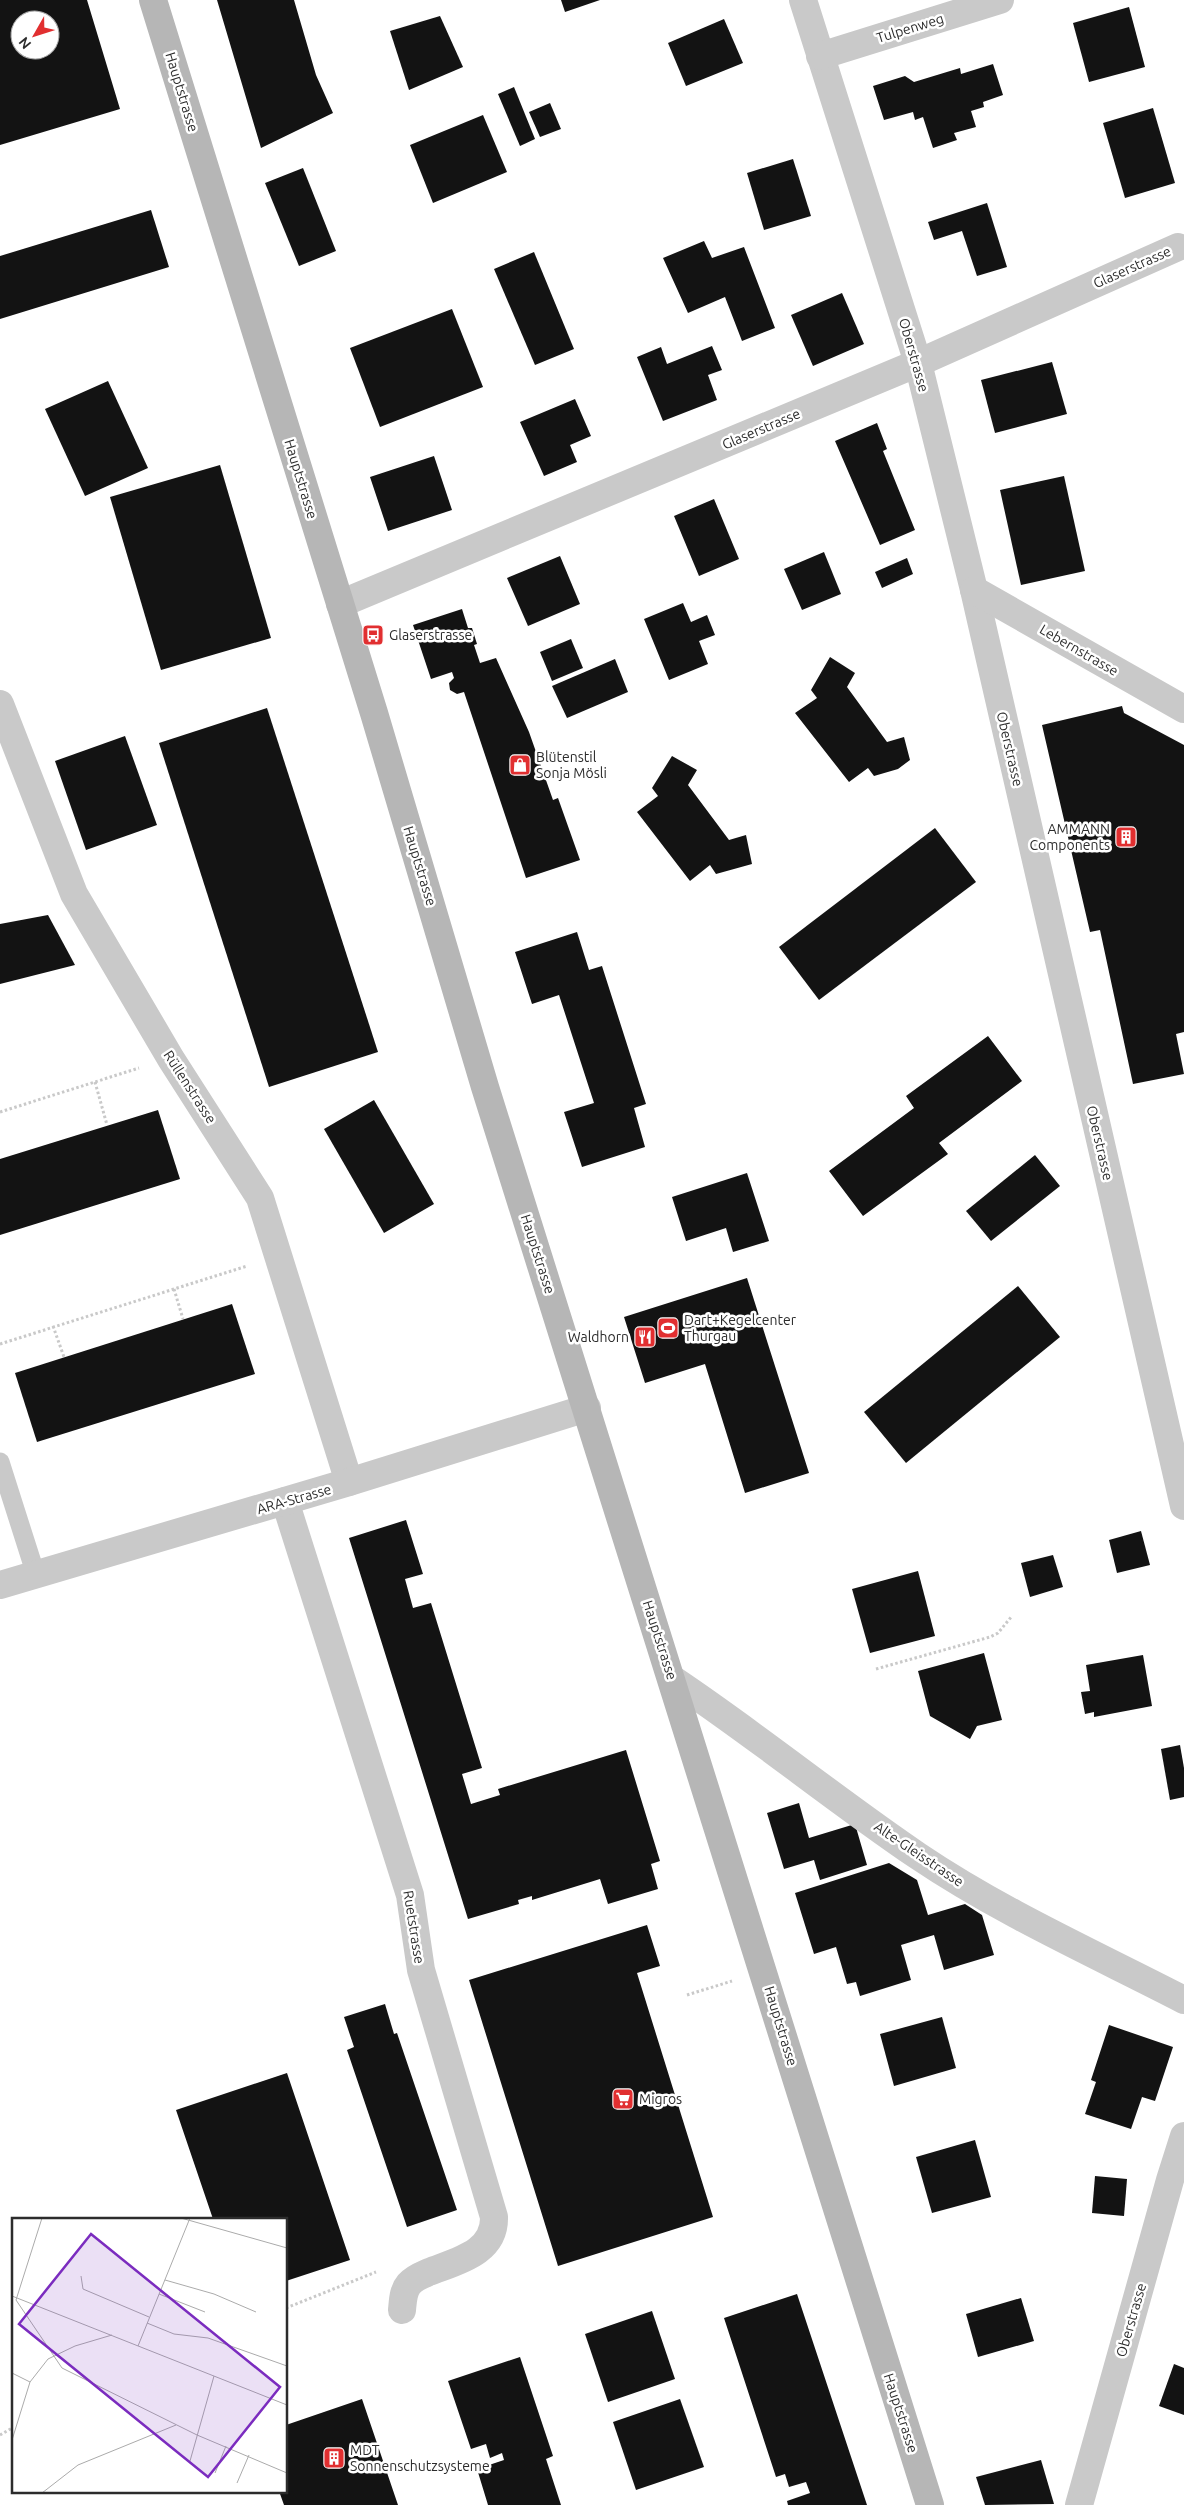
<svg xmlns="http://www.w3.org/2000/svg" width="1184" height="2505" font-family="Ubuntu,sans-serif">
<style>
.building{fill:#131313;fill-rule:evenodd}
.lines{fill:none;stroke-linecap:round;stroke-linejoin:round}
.path{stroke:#c9c9c9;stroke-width:3;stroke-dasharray:2.5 2.5;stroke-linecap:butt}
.lane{stroke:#c9c9c9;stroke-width:19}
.street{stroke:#c9c9c9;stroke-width:28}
.secondary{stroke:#b6b6b6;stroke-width:28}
.labels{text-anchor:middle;stroke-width:5;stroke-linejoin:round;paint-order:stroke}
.street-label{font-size:14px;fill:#2c2c2c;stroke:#fff}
.poi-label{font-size:14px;fill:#2c2c2c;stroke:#fff;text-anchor:start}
.inset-road{fill:none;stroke:#ababab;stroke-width:1}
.view{fill:#7b2cbf;fill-opacity:0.15;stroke:#7b2cbf;stroke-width:2.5}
.inset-edge{fill:none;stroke:#2c2c2c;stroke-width:2.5}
</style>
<rect width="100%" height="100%" fill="#fff"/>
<g class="building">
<path d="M0,0H87L120,109L0,145ZM20,20H50V50H20Z"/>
<path d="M217,0H294L316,75L333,113L261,148Z"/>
<path d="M561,0H600L565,12Z"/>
<path d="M1129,7L1145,67L1089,82L1073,23Z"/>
<path d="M440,16L463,67L409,90L390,31Z"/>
<path d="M724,19L743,63L686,86L668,43Z"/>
<path d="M993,64L1003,95L983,102L984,107L971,111L976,127L954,133L957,140L933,148L923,117L915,120L913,112L884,120L873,86L905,76L914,82L960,68L961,74Z"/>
<path d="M514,87L535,139L520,146L498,94Z"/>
<path d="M550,103L561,129L540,137L529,112Z"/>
<path d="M1153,108L1175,183L1125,198L1103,123Z"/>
<path d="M483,115L507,172L433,203L410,145Z"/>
<path d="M793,159L811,216L764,230L747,173Z"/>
<path d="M303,168L336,251L299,266L265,183Z"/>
<path d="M987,203L1007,267L977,276L962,231L934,240L928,222Z"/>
<path d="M151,210L169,267L0,319V256Z"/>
<path d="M704,241L712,258L744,247L775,328L742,341L725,297L688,313L663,258Z"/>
<path d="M534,252L574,349L535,365L494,269Z"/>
<path d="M842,293L864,344L813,366L791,315Z"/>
<path d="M452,309L483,387L380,427L350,348Z"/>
<path d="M712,346L722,370L708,375L717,400L663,421L637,357L661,347L667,364Z"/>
<path d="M1052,362L1067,414L995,433L981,380Z"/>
<path d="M108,381L148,468L85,496L45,409Z"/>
<path d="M575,399L591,436L570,445L577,462L544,476L520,422Z"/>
<path d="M877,423L887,449L883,451L915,530L880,545L835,441Z"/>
<path d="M434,456L452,510L388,531L370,477Z"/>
<path d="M220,465L271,638L161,670L110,497Z"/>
<path d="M1064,476L1085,571L1021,585L1000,490Z"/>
<path d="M714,499L739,559L699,576L674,516Z"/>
<path d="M824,552L841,594L802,610L784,569Z"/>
<path d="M560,556L580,604L528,626L507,578Z"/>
<path d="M907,558L913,574L882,588L875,572Z"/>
<path d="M683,603L691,622L707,615L715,635L699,641L708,664L669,680L644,619Z"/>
<path d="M462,609L468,628H472L477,644L474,645L480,663L496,658L529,732L553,800L558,798L580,860L526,878L464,692L457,694L450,690L449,683L454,678L452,672L431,679L413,625Z"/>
<path d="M571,639L583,668L552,681L540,652Z"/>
<path d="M830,657L855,673L847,687L887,742L904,737L910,760L898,769L874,776L868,768L849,782L795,713L817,698L811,690Z"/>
<path d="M615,659L628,692L567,718L552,686Z"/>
<path d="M1122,706L1124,713L1184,745V1032L1176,1034L1184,1074L1133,1084L1100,930L1090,932L1042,725Z"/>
<path d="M267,708L378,1052L269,1087L159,743Z"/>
<path d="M125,736L157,825L86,850L55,761Z"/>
<path d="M672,756L697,770L688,785L729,840L746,835L752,864L716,874L710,865L690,881L637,812L658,796L652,788Z"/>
<path d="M935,828L976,882L819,1000L779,947Z"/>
<path d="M48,915L75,965L0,984V924Z"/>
<path d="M577,932L589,970L602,966L646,1104L634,1108L645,1147L582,1167L564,1112L594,1103L559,995L532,1004L515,952Z"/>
<path d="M988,1036L1022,1081L939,1143L948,1154L863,1216L829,1171L914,1108L906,1096Z"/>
<path d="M374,1100L434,1204L384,1233L324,1129Z"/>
<path d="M158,1110L180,1179L0,1235V1159Z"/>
<path d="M1035,1155L1060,1186L991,1241L966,1211Z"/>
<path d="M747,1173L769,1241L733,1252L726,1228L686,1241L672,1197Z"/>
<path d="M747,1278L809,1473L745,1493L705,1364L645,1383L624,1317Z"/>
<path d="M1018,1286L1060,1337L906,1463L864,1412Z"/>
<path d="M232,1304L255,1374L37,1442L15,1373Z"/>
<path d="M406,1520L423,1574L405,1579L413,1608L431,1603L482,1768L462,1774L471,1804L500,1795L498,1789L626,1750L660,1861L651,1864L658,1889L608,1904L600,1879L532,1900V1896L518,1900L519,1904L468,1919L349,1538Z"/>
<path d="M1141,1531L1150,1565L1117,1573L1109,1540Z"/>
<path d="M1053,1555L1063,1587L1030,1597L1021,1563Z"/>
<path d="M918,1571L935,1636L870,1653L852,1589Z"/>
<path d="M984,1653L1002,1720L977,1726L970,1739L930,1716L918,1671Z"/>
<path d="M1143,1655L1152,1706L1094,1717V1712L1085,1714L1081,1692L1090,1691L1086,1665Z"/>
<path d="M1180,1745L1184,1768V1797L1170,1800L1161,1749Z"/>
<path d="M799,1803L809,1838L855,1824L867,1865L820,1880L814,1860L784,1869L767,1813Z"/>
<path d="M889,1863L917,1880L928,1915L965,1904L982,1915L994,1955L944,1970L934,1935L901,1945L911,1980L860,1996L856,1982L847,1984L836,1947L814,1954L795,1893Z"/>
<path d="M647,1925L660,1966L637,1973L713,2217L558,2266L469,1980Z"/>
<path d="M385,2004L394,2034L397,2033L457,2210L407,2227L347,2050L354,2047L344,2017Z"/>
<path d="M942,2017L956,2068L894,2086L880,2034Z"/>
<path d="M1109,2025L1173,2047L1155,2101L1142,2097L1131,2129L1085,2114L1096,2082L1091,2080Z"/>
<path d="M287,2073L350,2260L286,2281V2219H213L176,2110Z"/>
<path d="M975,2140L991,2197L932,2213L916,2157Z"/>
<path d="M1095,2176L1127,2179L1124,2216L1092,2213Z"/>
<path d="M797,2294L867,2505H788L787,2501L810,2493L806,2482L789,2487L785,2474L776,2477L724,2318Z"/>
<path d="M1021,2298L1034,2341L978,2357L966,2314Z"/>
<path d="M652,2311L675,2379L608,2402L585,2334Z"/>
<path d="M520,2357L553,2456L546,2459L561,2505H488L477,2469L504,2460L502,2453L490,2458L486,2444L471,2449L448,2381Z"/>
<path d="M1174,2364L1184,2368V2415L1159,2406Z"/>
<path d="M362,2399L398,2505H284L279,2491H286V2425Z"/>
<path d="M680,2399L704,2467L636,2490L613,2422Z"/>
<path d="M1041,2460L1054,2504L985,2505L976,2477Z"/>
</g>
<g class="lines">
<g class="path">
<path d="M95,1082L107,1125"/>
<path d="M0,1112L139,1068"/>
<path d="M174,1289L183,1319"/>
<path d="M53,1326L64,1357"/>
<path d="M0,1344L247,1266"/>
<path d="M876,1669L990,1637L998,1633L1012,1616"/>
<path d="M687,1995L732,1981"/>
<path d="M286,2308L376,2272"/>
<path d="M0,2435L14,2427"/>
</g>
<path class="lane" d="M0,1462L36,1575"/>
<g class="street">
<path d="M803,0L918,363L974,590L1184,1506"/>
<path d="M820,56L1000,0"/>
<path d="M974,590L1184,709"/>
<path d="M340,604L918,363L1178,247"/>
<path d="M0,704L74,894L171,1059L260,1198L349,1482"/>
<path d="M285,1501L410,1895L421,1970L494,2217C495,2253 457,2261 429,2272C422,2275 414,2278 409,2284C403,2291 403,2300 402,2310"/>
<path d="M0,1585L349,1482L587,1408"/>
<path d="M672,1679C756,1735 834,1799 918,1856C1001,1912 1095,1954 1184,2000"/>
<path d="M1079,2505L1170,2180L1184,2136"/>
</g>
<path class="secondary" d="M153,0L374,713L485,1087L930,2505"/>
</g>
<defs>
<g id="bus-square" transform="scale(1.125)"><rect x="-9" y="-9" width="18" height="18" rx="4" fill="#e12f30" stroke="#fff"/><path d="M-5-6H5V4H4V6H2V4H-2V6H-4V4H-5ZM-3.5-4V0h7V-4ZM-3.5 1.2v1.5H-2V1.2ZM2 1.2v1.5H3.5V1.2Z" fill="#fff"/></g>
<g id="shop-square" transform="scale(1.125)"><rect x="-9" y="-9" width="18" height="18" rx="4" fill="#e12f30" stroke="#fff"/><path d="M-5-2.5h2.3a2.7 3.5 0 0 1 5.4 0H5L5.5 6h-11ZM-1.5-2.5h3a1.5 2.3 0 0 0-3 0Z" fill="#fff"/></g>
<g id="building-square" transform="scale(1.125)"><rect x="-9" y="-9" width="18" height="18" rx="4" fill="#e12f30" stroke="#fff"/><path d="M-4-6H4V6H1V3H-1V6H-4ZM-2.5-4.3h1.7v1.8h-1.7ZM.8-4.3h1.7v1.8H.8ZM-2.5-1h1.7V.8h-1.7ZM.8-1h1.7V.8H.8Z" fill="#fff"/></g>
<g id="stadium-square" transform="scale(1.125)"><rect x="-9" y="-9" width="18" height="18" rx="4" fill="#e12f30" stroke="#fff"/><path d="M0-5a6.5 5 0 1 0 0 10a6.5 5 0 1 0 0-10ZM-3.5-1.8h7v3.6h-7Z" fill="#fff"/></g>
<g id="restaurant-square" transform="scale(1.125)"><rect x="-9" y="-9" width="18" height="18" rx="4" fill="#e12f30" stroke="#fff"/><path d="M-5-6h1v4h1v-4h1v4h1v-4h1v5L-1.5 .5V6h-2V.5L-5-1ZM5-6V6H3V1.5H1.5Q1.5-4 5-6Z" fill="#fff"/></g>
<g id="supermarket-square" transform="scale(1.125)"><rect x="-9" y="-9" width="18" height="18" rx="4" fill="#e12f30" stroke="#fff"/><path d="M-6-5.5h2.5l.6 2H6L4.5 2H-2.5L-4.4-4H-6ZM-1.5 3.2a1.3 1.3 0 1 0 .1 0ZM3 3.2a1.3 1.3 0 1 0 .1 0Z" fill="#fff"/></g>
</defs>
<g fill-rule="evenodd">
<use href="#bus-square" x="373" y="635"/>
<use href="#shop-square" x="520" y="765"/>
<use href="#building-square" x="1126" y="837"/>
<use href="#stadium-square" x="668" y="1328"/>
<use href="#restaurant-square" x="645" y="1337"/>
<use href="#supermarket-square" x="623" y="2099"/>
<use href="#building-square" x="334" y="2458"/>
</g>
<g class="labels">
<g class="street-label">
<text transform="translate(910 28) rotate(-17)" y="5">Tulpenweg</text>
<text transform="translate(182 92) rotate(73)" y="5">Hauptstrasse</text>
<text transform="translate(1132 267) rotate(-24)" y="5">Glaserstrasse</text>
<text transform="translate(914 355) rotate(74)" y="5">Oberstrasse</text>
<text transform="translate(761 429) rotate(-23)" y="5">Glaserstrasse</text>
<text transform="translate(301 479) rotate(73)" y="5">Hauptstrasse</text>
<text transform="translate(1079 650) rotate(30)" y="5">Lebernstrasse</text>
<text transform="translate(1010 749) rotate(77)" y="5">Oberstrasse</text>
<text transform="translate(420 866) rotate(73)" y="5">Hauptstrasse</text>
<text transform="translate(190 1087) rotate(57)" y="5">Rüllenstrasse</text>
<text transform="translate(1100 1143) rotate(77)" y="5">Oberstrasse</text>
<text transform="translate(538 1254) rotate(72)" y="5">Hauptstrasse</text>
<text transform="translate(294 1499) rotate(-16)" y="5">ARA-Strasse</text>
<text transform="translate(660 1640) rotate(72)" y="5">Hauptstrasse</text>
<text transform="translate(919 1854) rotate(34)" y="5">Alte-Gleisstrasse</text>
<text transform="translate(414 1927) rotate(81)" y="5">Ruetstrasse</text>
<text transform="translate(781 2026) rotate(73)" y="5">Hauptstrasse</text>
<text transform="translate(1131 2320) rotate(-74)" y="5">Oberstrasse</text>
<text transform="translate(901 2413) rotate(72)" y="5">Hauptstrasse</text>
</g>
<g class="poi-label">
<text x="389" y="640">Glaserstrasse</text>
<text x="536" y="762">Blütenstil<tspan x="536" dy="16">Sonja Mösli</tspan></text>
<text x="1110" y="834" text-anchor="end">AMMANN<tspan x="1110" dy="16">Components</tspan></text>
<text x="684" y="1325">Dart+Kegelcenter<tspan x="684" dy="16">Thurgau</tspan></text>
<text x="629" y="1342" text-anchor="end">Waldhorn</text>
<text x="639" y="2104">Migros</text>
<text x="350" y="2455">MDT<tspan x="350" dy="16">Sonnenschutzsysteme</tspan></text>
</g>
</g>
<g transform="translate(12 2218)">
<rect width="275" height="275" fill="#fff"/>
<path class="inset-road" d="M30,0L4,82L50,150L185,217L275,255M169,0L275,30M69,58L71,71L137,99M153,62L202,76L244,94M147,76L193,94M0,78L275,187M135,105L162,116L196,120L275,148M126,128L178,0M0,155L18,164M0,222L18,164L36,141L63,128L100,117M178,243L202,158M203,255L214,228M225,265L237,237M30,275L66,247L164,207"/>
<path class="view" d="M79,16L268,169L196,259L7,106Z"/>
<rect width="275" height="275" class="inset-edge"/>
</g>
<g transform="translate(35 35) rotate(231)"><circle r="24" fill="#ffffff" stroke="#ababab"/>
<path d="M0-4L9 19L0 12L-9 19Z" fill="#e12f30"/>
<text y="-8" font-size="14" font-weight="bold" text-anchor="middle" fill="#2c2c2c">N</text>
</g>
</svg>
